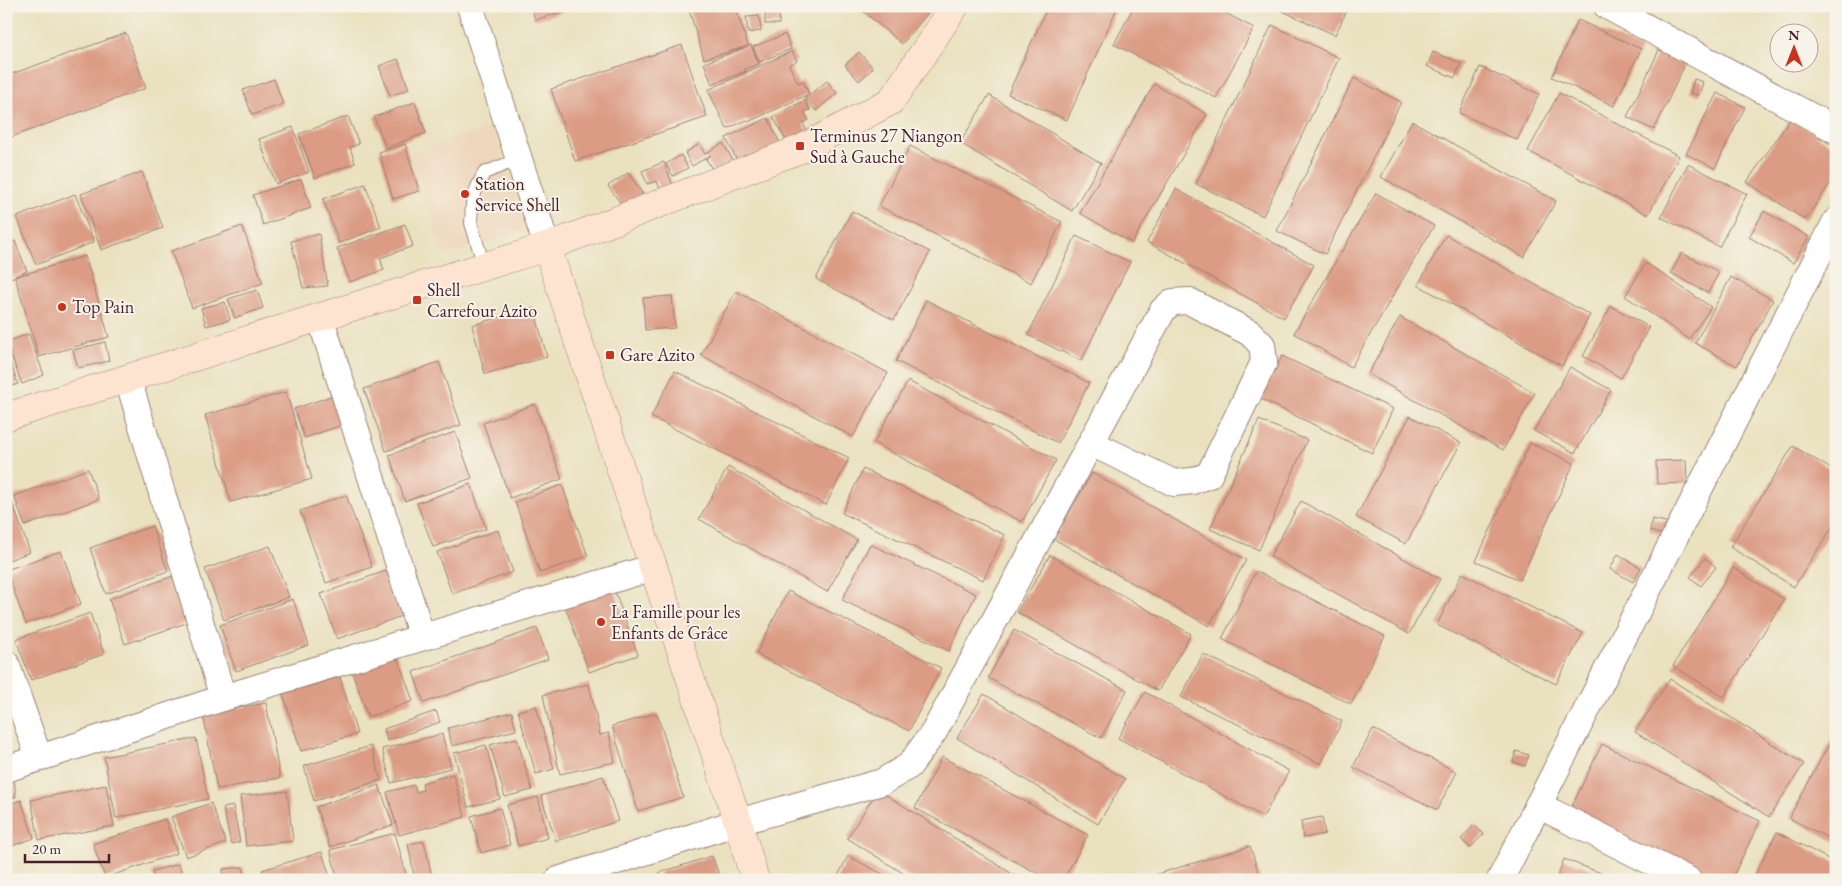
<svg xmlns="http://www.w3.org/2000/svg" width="1842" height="886" font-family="'EB Garamond',serif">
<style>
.built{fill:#eed7bb}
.building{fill:#db9b84}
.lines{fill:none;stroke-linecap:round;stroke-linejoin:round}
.lane-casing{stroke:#9a8075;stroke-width:14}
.street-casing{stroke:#9a8075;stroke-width:28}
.secondary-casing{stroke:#9a8075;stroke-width:29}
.lane{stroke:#fff;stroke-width:12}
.street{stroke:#fff;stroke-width:26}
.secondary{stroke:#fde4d1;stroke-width:28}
.poi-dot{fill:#c8321e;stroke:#f7f3e8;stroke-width:2}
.labels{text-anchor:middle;stroke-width:4;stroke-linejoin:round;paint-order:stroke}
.poi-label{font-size:18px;fill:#4a1f2b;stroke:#f7f3e8;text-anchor:start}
</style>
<rect width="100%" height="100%" fill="#f7f3e8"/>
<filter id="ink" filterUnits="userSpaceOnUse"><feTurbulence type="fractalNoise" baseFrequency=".02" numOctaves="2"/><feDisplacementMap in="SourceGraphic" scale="10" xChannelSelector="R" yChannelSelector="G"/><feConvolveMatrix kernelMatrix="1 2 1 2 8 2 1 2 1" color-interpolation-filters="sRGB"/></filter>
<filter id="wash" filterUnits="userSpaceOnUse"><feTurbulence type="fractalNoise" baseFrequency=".0096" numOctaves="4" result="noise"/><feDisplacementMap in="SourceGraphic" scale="20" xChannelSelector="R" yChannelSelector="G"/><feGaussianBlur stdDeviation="1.12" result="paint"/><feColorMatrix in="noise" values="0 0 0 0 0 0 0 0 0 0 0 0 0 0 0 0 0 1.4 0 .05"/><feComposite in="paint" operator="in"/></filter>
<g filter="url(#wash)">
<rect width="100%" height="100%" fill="#eae1bf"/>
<path class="built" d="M493,127L525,231L444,256L411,151Z"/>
<g id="blocks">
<g class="building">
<path d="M531,6H578V7L535,20Z"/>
<path d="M688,6H735L748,46L704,59Z"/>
<path d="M857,6H934L902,44Z"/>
<path d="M1048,6H1118L1067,120L1008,94Z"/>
<path d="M1134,6H1212L1254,28L1216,98L1114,44Z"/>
<path d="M1277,6H1349L1335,35L1276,8Z"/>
<rect x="765" y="9" width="14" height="15"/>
<path d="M759,16L761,31L748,33L746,17Z"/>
<path d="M1578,20L1641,49L1614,106L1552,77Z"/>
<path d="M1272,25L1339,58L1263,216L1196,184Z"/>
<path d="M126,33L146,88L6,139V76Z"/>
<path d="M785,34L791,49L759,62L753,47Z"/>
<path d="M682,45L707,117L575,161L551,89Z"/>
<path d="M751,45L759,64L745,69L746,71L712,84L704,63Z"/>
<path d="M1661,46L1688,58L1654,130L1627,117Z"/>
<path d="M792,51L797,61L789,65L798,83L803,81L809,94L748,122L747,120L727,129L708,90Z"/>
<path d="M859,52L873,68L859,81L845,65Z"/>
<path d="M1433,52L1461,63L1455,78L1427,66Z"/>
<path d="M398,59L409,89L390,96L379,66Z"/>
<path d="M1480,67L1539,94L1517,140L1459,113Z"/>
<path d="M1354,78L1401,102L1325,254L1277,231Z"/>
<path d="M274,79L283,104L252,115L243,90Z"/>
<path d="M1694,79L1703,82L1699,95L1690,93Z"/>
<path d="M827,81L837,93L816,111L805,98Z"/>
<path d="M1154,84L1207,114L1132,243L1080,213Z"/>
<path d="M1559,93L1679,156L1648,215L1528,151Z"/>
<path d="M1717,93L1745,107L1715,168L1686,154Z"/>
<path d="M989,95L1101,163L1072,211L960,143Z"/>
<path d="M805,100L810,110L804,112L809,120L803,123L810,139L791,149L773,117Z"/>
<path d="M415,102L426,133L386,148L374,117Z"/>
<path d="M348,116L359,144L350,147L355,163L315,178L299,134Z"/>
<path d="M768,118L784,151L742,171L726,138Z"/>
<path d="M1791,118L1836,148V175L1805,220L1747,182Z"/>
<path d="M1412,121L1556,201L1524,257L1381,177Z"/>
<path d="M293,127L309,172L276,184L259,139Z"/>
<path d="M723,143L738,169L719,180L706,159L711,155L692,166L685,153L699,144L705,154Z"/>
<path d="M405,144L419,191L393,199L379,152Z"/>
<path d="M910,146L1062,222L1031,283L879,206Z"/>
<path d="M681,155L688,168L673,176L666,164Z"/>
<path d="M664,162L672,183L671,194L660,189L657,181L647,184L642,171Z"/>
<path d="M1688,164L1747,194L1719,247L1661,217Z"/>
<path d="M142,172L163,228L101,250L81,194Z"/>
<path d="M628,173L643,194L624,208L608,186Z"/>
<path d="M301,179L311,208L263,225L253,195Z"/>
<path d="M365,184L381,227L339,243L323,199Z"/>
<path d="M1176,189L1314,265L1284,318L1147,242Z"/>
<path d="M1376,193L1434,226L1351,367L1294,333Z"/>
<path d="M75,194L94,242L36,265L17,217Z"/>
<path d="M6,201L13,218L6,220Z"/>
<path d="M852,211L930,252L894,320L816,279Z"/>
<path d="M1764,211L1809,237L1793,263L1749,237Z"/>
<path d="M405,224L413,246L380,258L384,270L350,282L337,248Z"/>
<path d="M242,226L263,283L192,308L171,251Z"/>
<path d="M319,234L328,286L303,288L291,241Z"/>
<path d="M1446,235L1590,315L1562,366L1418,285Z"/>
<path d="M1076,236L1130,262L1081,361L1028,335Z"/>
<path d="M15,241L27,271L11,278L6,267V245Z"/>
<path d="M1682,253L1719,272L1708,293L1671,273Z"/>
<path d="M85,256L109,337L39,357L15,277Z"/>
<path d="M1646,263L1711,307L1689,339L1625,296Z"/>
<path d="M1731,277L1773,300L1737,366L1695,343Z"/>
<path d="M257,290L263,308L235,318L228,299Z"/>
<path d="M736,291L888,373L853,437L701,355Z"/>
<path d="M672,296L675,328L645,330L643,298Z"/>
<path d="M926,300L1089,383L1058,443L896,361Z"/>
<path d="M225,302L230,320L206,326L201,308Z"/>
<path d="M1611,306L1649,327L1621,378L1583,356Z"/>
<path d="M534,308L547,357L485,374L472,325Z"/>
<path d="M1400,317L1535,393L1503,450L1368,374Z"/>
<path d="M29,334L44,375L22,384L6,342Z"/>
<path d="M105,342L109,361L78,368L73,350Z"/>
<path d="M6,350L18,384L6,388Z"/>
<path d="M1282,356L1393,409L1372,453L1261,399Z"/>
<path d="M439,362L461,425L386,451L364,389Z"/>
<path d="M1570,367L1611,390L1575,453L1534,431Z"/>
<path d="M675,371L849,458L826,505L651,417Z"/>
<path d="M908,381L1056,460L1022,522L874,443Z"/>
<path d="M286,392L312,479L231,502L205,415Z"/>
<path d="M342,392L353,421L305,438L294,409Z"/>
<path d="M535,404L562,479L510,498L483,423Z"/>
<path d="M1410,416L1461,443L1406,544L1356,517Z"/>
<path d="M1259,420L1307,440L1259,550L1210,529Z"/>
<path d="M455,432L472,478L405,501L389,455Z"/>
<path d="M1530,443L1574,463L1520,580L1476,561Z"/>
<path d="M1793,446L1836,472V521L1794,587L1730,547Z"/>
<path d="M1686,460L1687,483L1657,484L1656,461Z"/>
<path d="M728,467L857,540L827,592L699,519Z"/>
<path d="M88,469L99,499L25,526L14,496Z"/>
<path d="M863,469L1005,535L983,580L842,513Z"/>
<path d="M1092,473L1246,560L1209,626L1054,539Z"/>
<path d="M471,484L486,529L433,547L417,503Z"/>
<path d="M562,485L588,556L540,573L515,502Z"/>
<path d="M9,494L30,552L6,561V495Z"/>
<path d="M346,495L372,567L326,583L300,511Z"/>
<path d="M1301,501L1440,579L1409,634L1270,556Z"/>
<path d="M1652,519L1670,523L1667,536L1650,531Z"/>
<path d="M152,526L168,571L106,594L90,548Z"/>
<path d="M498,530L513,572L452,594L437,552Z"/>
<path d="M870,544L976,594L949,651L842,600Z"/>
<path d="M270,546L289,597L224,620L205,569Z"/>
<path d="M61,551L81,604L26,624L6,570Z"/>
<path d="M1618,554L1641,568L1633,582L1610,569Z"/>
<path d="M1050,555L1191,634L1158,691L1017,612Z"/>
<path d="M1705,558L1716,567L1701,586L1690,577Z"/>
<path d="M1733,568L1784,599L1724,697L1673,666Z"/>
<path d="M391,569L407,614L337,639L321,594Z"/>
<path d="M1256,571L1385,636L1351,704L1222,639Z"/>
<path d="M1462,573L1583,633L1556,684L1437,625Z"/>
<path d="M173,576L189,622L125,644L109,599Z"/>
<path d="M613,586L638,655L589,672L564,603Z"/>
<path d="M788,591L941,668L909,731L756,654Z"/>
<path d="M293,599L309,645L236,671L220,625Z"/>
<path d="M90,613L104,654L31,680L16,639Z"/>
<path d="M537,628L548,659L424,703L413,672Z"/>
<path d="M1014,630L1127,690L1101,738L988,678Z"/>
<path d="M396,653L413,701L368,717L351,669Z"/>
<path d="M1203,654L1342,721L1321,764L1181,697Z"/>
<path d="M340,677L357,734L301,751L283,694Z"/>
<path d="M1670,679L1804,764L1769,817L1635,732Z"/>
<path d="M589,684L600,735L609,733L615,762L560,774L543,695Z"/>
<path d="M1145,692L1289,771L1263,817L1118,738Z"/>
<path d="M984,694L1125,779L1098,824L957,738Z"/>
<path d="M266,703L280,778L217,789L203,714Z"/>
<path d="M536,706L554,769L536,774L518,711Z"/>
<path d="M436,711L440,722L387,741L384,729Z"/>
<path d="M512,712L516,730L452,746L448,728Z"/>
<path d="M657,713L683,797L638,811L612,726Z"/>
<path d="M1373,729L1457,772L1437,810L1353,767Z"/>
<path d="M1836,731V842L1789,818Z"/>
<path d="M442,734L451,768L391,783L382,749Z"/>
<path d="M196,738L208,799L116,818L104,757Z"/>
<path d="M517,738L532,790L505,797L490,745Z"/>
<path d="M1602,744L1760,821L1731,880H1708L1569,812Z"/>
<path d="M486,745L500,799L468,807L454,753Z"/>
<path d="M371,746L381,780L314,801L304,766Z"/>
<path d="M1516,751L1529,755L1525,766L1513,762Z"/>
<path d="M942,757L1088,835L1063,880H1050L915,808Z"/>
<path d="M453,774L465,817L399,835L387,792L414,785L416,792L423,790L422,783Z"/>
<path d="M603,776L618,821L556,841L541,796Z"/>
<path d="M14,779L16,797L6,798V780Z"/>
<path d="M106,785L114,826L39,840L31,800Z"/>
<path d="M379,785L393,825L330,847L316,807Z"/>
<path d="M878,790L1014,875L1012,880H914L847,838Z"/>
<path d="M287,791L293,841L246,846L240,796Z"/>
<path d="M538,797L548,838L518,846L507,805Z"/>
<path d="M21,800L34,838L6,848V805Z"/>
<path d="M211,803L226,843L186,857L171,817Z"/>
<path d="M233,806L240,842L231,844L223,808Z"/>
<path d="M500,808L510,845L481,853L471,816Z"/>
<path d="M1322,817L1325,834L1303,838L1301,821Z"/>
<path d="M165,819L177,853L105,878L93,844Z"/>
<path d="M1474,825L1484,834L1470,848L1461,839Z"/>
<path d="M1777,832L1836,863V880H1752Z"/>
<path d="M395,833L407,878L401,880H338L330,850Z"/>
<path d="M424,841L432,877L415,880L408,844Z"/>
<path d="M1250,846L1261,880H1141V879Z"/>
<path d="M322,852L331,880H264L262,870Z"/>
<path d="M712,856L721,880H661L659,873Z"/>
<path d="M848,856L894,880H836Z"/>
<path d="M1564,859L1606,875L1604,880H1556Z"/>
<path d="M179,864L184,880H154L152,871Z"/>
<path d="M243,867L245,879L224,880L223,869Z"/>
</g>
</g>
</g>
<g filter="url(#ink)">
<use href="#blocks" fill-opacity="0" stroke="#9a8075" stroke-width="1"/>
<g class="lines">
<g class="lane-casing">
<path id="lane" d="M484,266L471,223L472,203L477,187L484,173L519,159"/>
</g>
<g class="street-casing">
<g id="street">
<path d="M470,6L547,247"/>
<path d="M1607,6L1836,130"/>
<path d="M320,317L422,637"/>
<path d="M128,379L223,698"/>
<path d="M6,663L39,758"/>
<path d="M6,769L223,698L654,567"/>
<path d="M1538,805L1688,880"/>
<path d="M558,880L738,822L882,782L909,766L934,732L1163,310L1172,302L1189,301L1250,333L1262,345L1264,362L1209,475L1192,481L1174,483L1091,443"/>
<path d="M1500,880L1836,221"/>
</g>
</g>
<g class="secondary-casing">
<g id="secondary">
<path d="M547,247L738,822L755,880"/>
<path d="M6,417L320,317L547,247L803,148L891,101L955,6"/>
</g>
</g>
<use href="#lane" class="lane"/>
<use href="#street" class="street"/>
<use href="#secondary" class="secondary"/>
</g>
</g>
<g class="poi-dot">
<rect x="795" y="141" width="10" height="10" rx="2.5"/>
<circle cx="465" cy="194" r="5"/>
<rect x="412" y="295" width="10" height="10" rx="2.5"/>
<circle cx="62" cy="307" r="5"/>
<rect x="605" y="350" width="10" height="10" rx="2.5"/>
<circle cx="601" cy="622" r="5"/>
</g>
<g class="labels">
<g class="poi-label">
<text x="810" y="142">Terminus 27 Niangon<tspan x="810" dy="21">Sud à Gauche</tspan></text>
<text x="475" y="190">Station<tspan x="475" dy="21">Service Shell</tspan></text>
<text x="427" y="296">Shell<tspan x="427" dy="21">Carrefour Azito</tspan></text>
<text x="72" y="313">Top Pain</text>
<text x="620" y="361">Gare Azito</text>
<text x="611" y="618">La Famille pour les<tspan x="611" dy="21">Enfants de Grâce</tspan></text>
</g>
</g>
<rect width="1842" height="886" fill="none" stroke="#f7f3e8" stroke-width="25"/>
<g transform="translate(1794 48)"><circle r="24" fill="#f7f3e8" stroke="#b29e9c"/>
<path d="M0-4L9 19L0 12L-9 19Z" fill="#c8321e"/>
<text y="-8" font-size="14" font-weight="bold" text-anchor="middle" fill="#4a1f2b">N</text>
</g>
<path d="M25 854v8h84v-8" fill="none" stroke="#4a1f2b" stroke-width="2.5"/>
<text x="32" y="854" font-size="15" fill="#4a1f2b" stroke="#f7f3e8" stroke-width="4" paint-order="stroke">20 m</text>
</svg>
